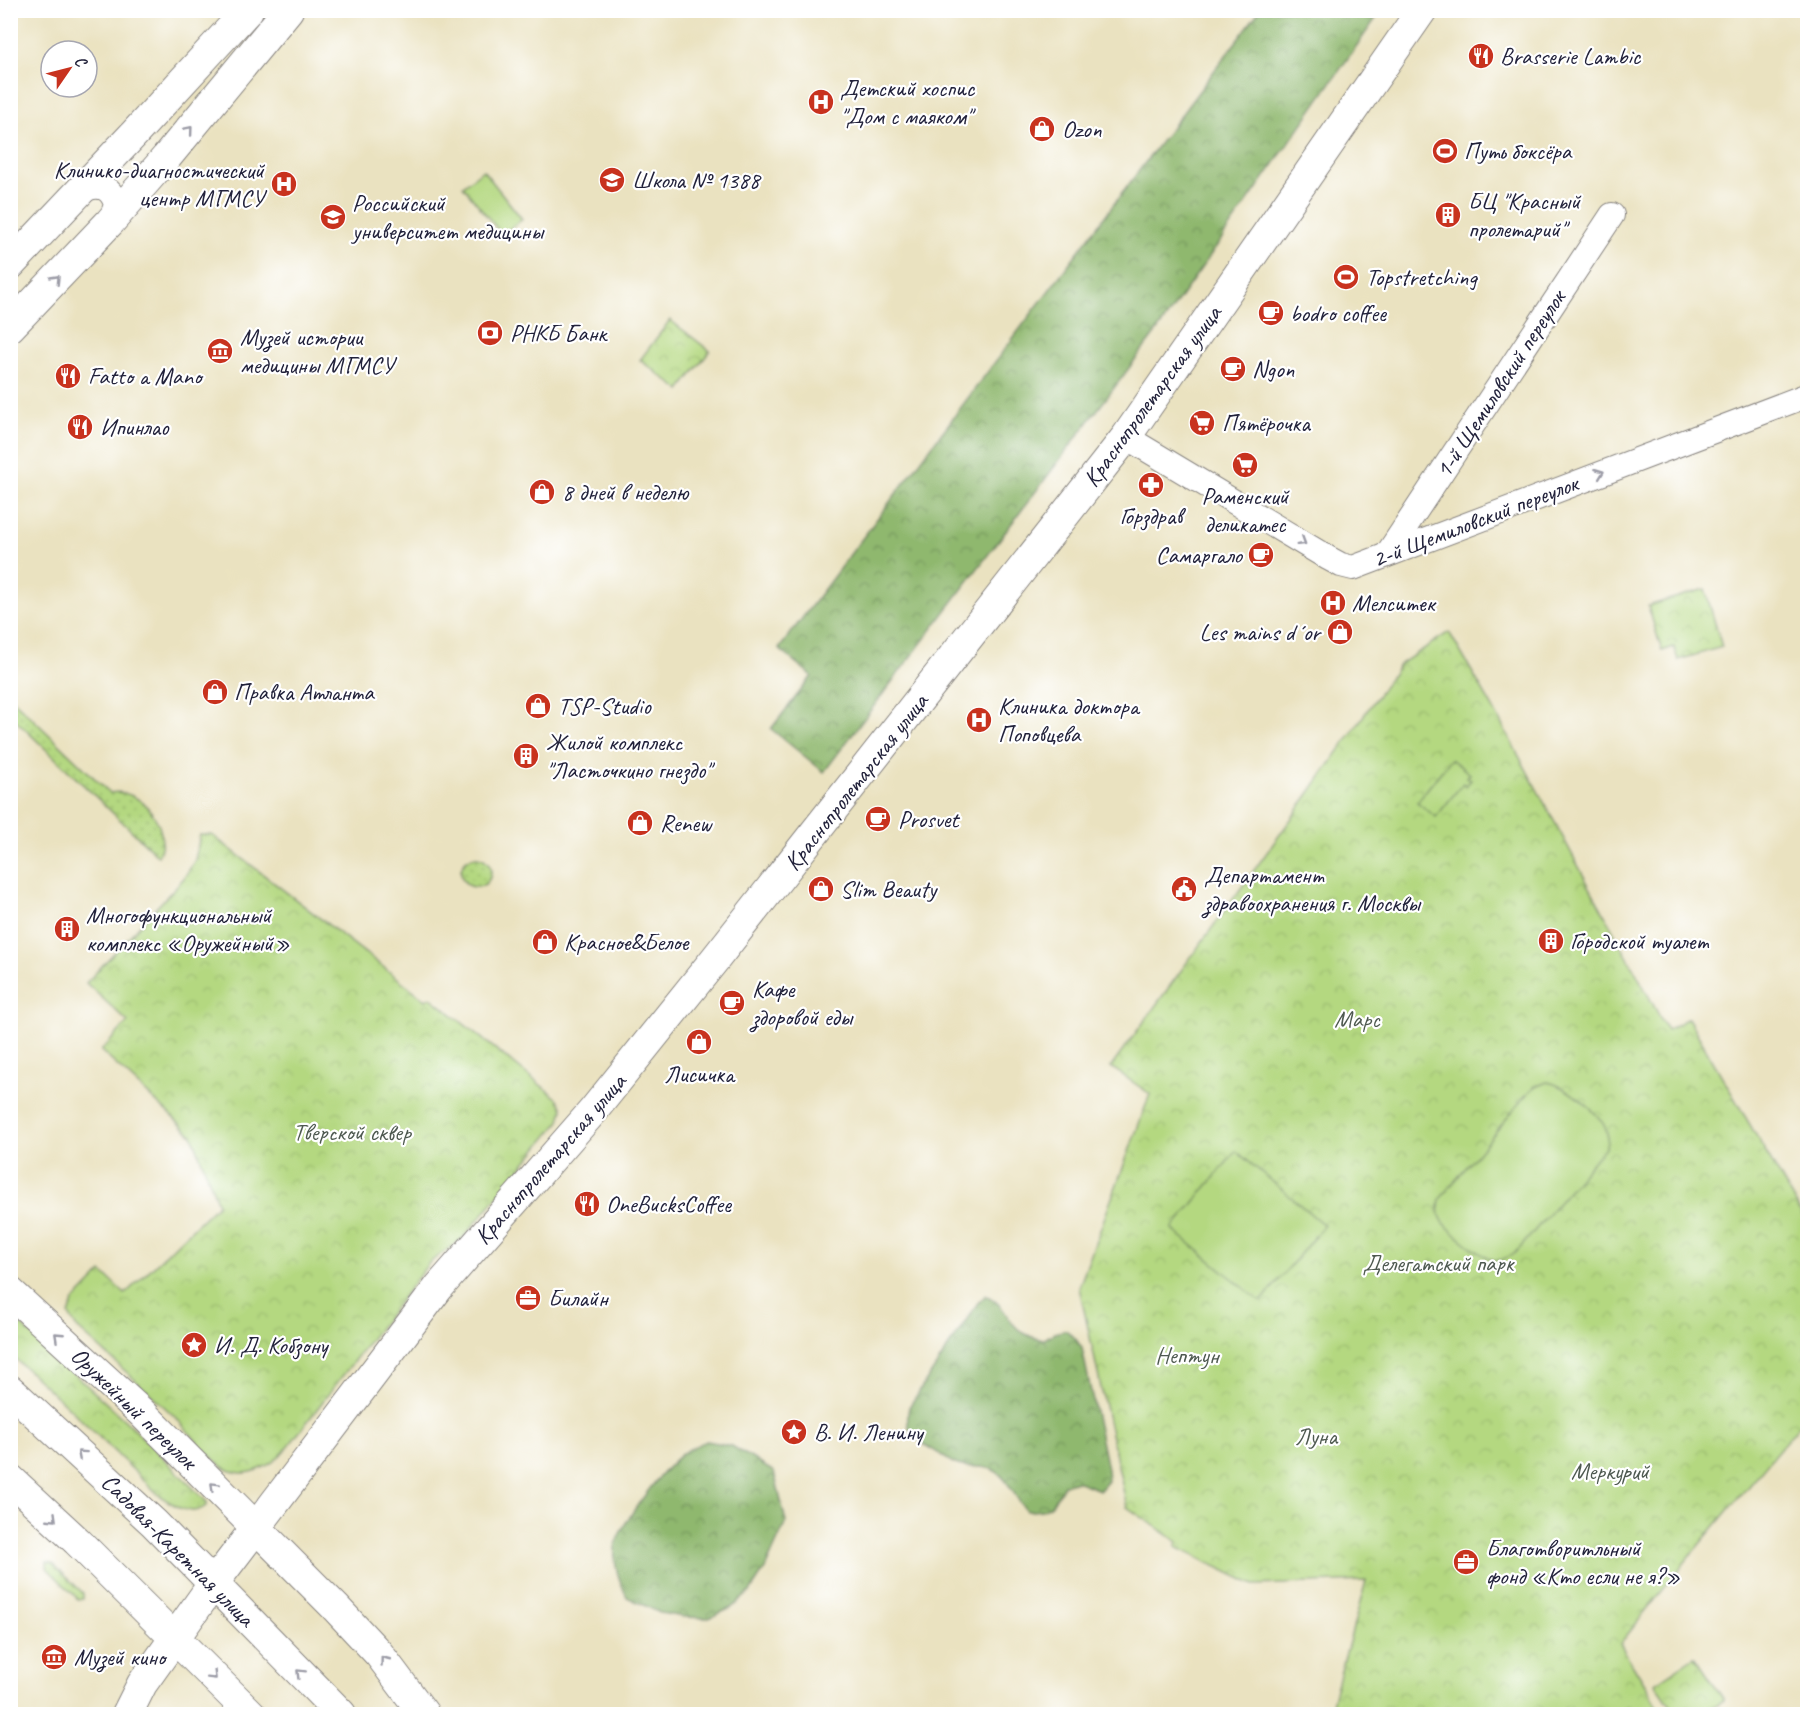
<svg xmlns="http://www.w3.org/2000/svg" width="1818" height="1725" font-family="Caveat,sans-serif">
<style>
.grass{fill:url(#grass-dots);stroke:#6b7d5e;stroke-width:1.5}
.forest{fill:url(#forest-crowns);stroke:#586d54;stroke-width:1.5}
.park{fill:url(#park-crowns);stroke:#6b7d5e;stroke-width:1.5}
.pitch{fill:#b4d880;stroke:#6b7d5e;stroke-width:1.5}
.lines{fill:none;stroke-linecap:round;stroke-linejoin:round}
.minor-casing{stroke:#86827e;stroke-width:26}
.major-casing{stroke:#86827e;stroke-width:32}
.minor{stroke:#fff;stroke-width:24}
.major{stroke:#fff;stroke-width:30}
.oneway{stroke:#9c9ca7}
.labels{text-anchor:middle;stroke-width:4.5;stroke-linejoin:round;paint-order:stroke}
.poi-label{font-size:24px;fill:#22223b;stroke:#fff;text-anchor:start}
.street-label{font-size:24px;fill:#22223b;stroke:#fff}
.park-label{font-size:24px;fill:#4e5950;stroke:#fff}
</style>
<defs>
<pattern id="grass-dots" width="8" height="8" patternUnits="userSpaceOnUse" patternTransform="scale(1.5)"><rect width="8" height="8" fill="#b4d880"/><path d="M2 2h.1M6 6h.1" fill="none" stroke="#9ab970" stroke-width="1.8" stroke-linecap="round"/></pattern>
<pattern id="forest-crowns" width="20" height="18" patternUnits="userSpaceOnUse" patternTransform="scale(1.5)"><rect width="20" height="18" fill="#8fb86e"/><path d="M2 6a3 3 0 1 1 6 0M12 15a3 3 0 1 1 6 0" fill="none" stroke="#74955c"/></pattern>
<pattern id="park-crowns" width="20" height="18" patternUnits="userSpaceOnUse" patternTransform="scale(1.5)"><rect width="20" height="18" fill="#b4d880"/><path d="M2 6a3 3 0 1 1 6 0M12 15a3 3 0 1 1 6 0" fill="none" stroke="#9ab970"/></pattern>
</defs>
<rect width="100%" height="100%" fill="#fff"/>
<filter id="ink" filterUnits="userSpaceOnUse"><feTurbulence type="fractalNoise" baseFrequency=".0167" numOctaves="2"/><feDisplacementMap in="SourceGraphic" scale="12" xChannelSelector="R" yChannelSelector="G"/><feConvolveMatrix kernelMatrix="1 2 1 2 8 2 1 2 1" color-interpolation-filters="sRGB"/></filter>
<filter id="wash" filterUnits="userSpaceOnUse"><feTurbulence type="fractalNoise" baseFrequency=".008" numOctaves="4" result="noise"/><feDisplacementMap in="SourceGraphic" scale="24" xChannelSelector="R" yChannelSelector="G"/><feGaussianBlur stdDeviation="1.35" result="paint"/><feColorMatrix in="noise" values="0 0 0 0 0 0 0 0 0 0 0 0 0 0 0 0 0 1.4 0 .05"/><feComposite in="paint" operator="in"/></filter>
<g filter="url(#wash)">
<rect width="100%" height="100%" fill="#eae2c0"/>
<g class="grass">
<path d="M10,697L110,793C140,786 173,828 158,856L11,716Z"/>
<circle cx="476" cy="872" r="15"/>
<path d="M47,1562L52,1563L83,1593V1599H78L47,1568Z"/>
</g>
<g class="forest">
<path d="M1260,10L1381,11L1160,327L824,772L771,729L812,676L779,649Z"/>
<path d="M986,1295C1013,1309 1004,1332 1043,1340L1054,1333L1066,1330L1075,1338L1082,1348L1107,1469L1108,1481L1100,1490L1076,1481L1064,1485C1053,1503 1051,1512 1027,1511C1016,1500 1008,1478 995,1471C984,1464 970,1469 958,1465C951,1463 944,1457 938,1453C917,1440 903,1435 909,1407L977,1304Z"/>
<path d="M707,1441L732,1446L774,1472L786,1522L765,1569L750,1592L731,1608L709,1618L684,1617L660,1613L627,1597C620,1582 613,1565 615,1548C618,1526 667,1463 686,1451C692,1447 700,1444 707,1441Z"/>
</g>
<g class="park">
<path d="M670,320L710,351L680,390L640,360Z"/>
<path d="M1705,589L1722,647L1678,660L1674,647L1662,651L1648,606Z"/>
<path d="M1449,632L1493,708L1667,1030L1688,1018L1807,1223V1416L1693,1552L1620,1644L1663,1714H1329L1366,1581L1254,1585L1176,1547L1178,1542L1127,1507L1079,1287L1150,1094L1111,1067L1297,811L1399,665Z"/>
<path d="M200,835H212L426,1000L430,997L558,1099L563,1109L560,1121L463,1238L429,1263L284,1452C272,1465 250,1478 231,1471C215,1466 188,1430 175,1417C143,1386 109,1357 76,1327L69,1315L73,1302L102,1272L125,1294L218,1204L192,1135L101,1051L128,1022L86,983L184,878L195,860Z"/>
<path d="M11,1316L130,1425L207,1502V1505C192,1519 174,1505 160,1496L67,1406L11,1355Z"/>
<path d="M1695,1656L1724,1700L1702,1714H1676L1655,1683Z"/>
</g>
<g class="pitch">
<path d="M483,170L522,219L502,235L463,186Z"/>
<path d="M1451,759L1470,774L1467,777L1471,780L1466,786L1463,783L1436,817L1417,802Z"/>
<path d="M1547,1082C1565,1085 1601,1113 1607,1132C1608,1137 1607,1141 1606,1146L1520,1248C1513,1255 1505,1261 1494,1260C1482,1257 1446,1229 1441,1218C1438,1212 1439,1206 1440,1199L1526,1095L1535,1087Z"/>
<path d="M1236,1151L1324,1225L1261,1302L1172,1229Z"/>
</g>
</g>
<g filter="url(#ink)">
<g class="lines">
<g class="minor-casing">
<g id="minor">
<path d="M79,193C95,183 111,184 116,205L110,222"/>
<path d="M1126,437L1328,558L1341,565L1353,568L1808,395"/>
<path d="M1388,553L1612,215"/>
</g>
</g>
<g class="major-casing">
<g id="major">
<path d="M10,265L134,134L248,10"/>
<path d="M10,327L110,222L166,158L288,10"/>
<path d="M10,1292L141,1412L335,1607L379,1654L424,1714"/>
<path d="M10,1390L154,1523L341,1714"/>
<path d="M10,1479L77,1541L251,1714"/>
<path d="M127,1714L142,1684L213,1584L439,1287L593,1111L716,958L1126,437L1422,10"/>
</g>
</g>
<use href="#minor" class="minor"/>
<use href="#major" class="major"/>
</g>
<defs><path id="oneway-chevron" d="M-2-3.5L2.5 0L-2 3.5" fill="none" stroke-width="1.6" stroke-linecap="round" stroke-linejoin="round" transform="scale(1.5)"/></defs>
<g class="oneway">
<use href="#oneway-chevron" transform="translate(189 130) rotate(-50)"/>
<use href="#oneway-chevron" transform="translate(56 279) rotate(-46)"/>
<use href="#oneway-chevron" transform="translate(1600 473) rotate(-21)"/>
<use href="#oneway-chevron" transform="translate(1302 542) rotate(32)"/>
<use href="#oneway-chevron" transform="translate(58 1336) rotate(-137)"/>
<use href="#oneway-chevron" transform="translate(81 1454) rotate(-138)"/>
<use href="#oneway-chevron" transform="translate(214 1486) rotate(-135)"/>
<use href="#oneway-chevron" transform="translate(53 1518) rotate(44)"/>
<use href="#oneway-chevron" transform="translate(384 1660) rotate(-127)"/>
<use href="#oneway-chevron" transform="translate(300 1673) rotate(-135)"/>
<use href="#oneway-chevron" transform="translate(213 1676) rotate(45)"/>
</g>
</g>
<defs>
<g id="restaurant-disc" transform="scale(1.35)"><circle r="9.5" fill="#c8321e" stroke="#fff"/><path d="M-5-6h1v4h1v-4h1v4h1v-4h1v5L-1.5 .5V6h-2V.5L-5-1ZM5-6V6H3V1.5H1.5Q1.5-4 5-6Z" fill="#fff"/></g>
<g id="hospital-disc" transform="scale(1.35)"><circle r="9.5" fill="#c8321e" stroke="#fff"/><path d="M-5-5h3v3.5h4V-5h3V5h-3V1.5h-4V5h-3Z" fill="#fff"/></g>
<g id="shop-disc" transform="scale(1.35)"><circle r="9.5" fill="#c8321e" stroke="#fff"/><path d="M-5-2.5h2.3a2.7 3.5 0 0 1 5.4 0H5L5.5 6h-11ZM-1.5-2.5h3a1.5 2.3 0 0 0-3 0Z" fill="#fff"/></g>
<g id="stadium-disc" transform="scale(1.35)"><circle r="9.5" fill="#c8321e" stroke="#fff"/><path d="M0-5a6.5 5 0 1 0 0 10a6.5 5 0 1 0 0-10ZM-3.5-1.8h7v3.6h-7Z" fill="#fff"/></g>
<g id="school-disc" transform="scale(1.35)"><circle r="9.5" fill="#c8321e" stroke="#fff"/><path d="M0-5L7-2L0 1L-7-2ZM-4 1L0 2.5L4 1V4Q0 6-4 4Z" fill="#fff"/></g>
<g id="building-disc" transform="scale(1.35)"><circle r="9.5" fill="#c8321e" stroke="#fff"/><path d="M-4-6H4V6H1V3H-1V6H-4ZM-2.5-4.3h1.7v1.8h-1.7ZM.8-4.3h1.7v1.8H.8ZM-2.5-1h1.7V.8h-1.7ZM.8-1h1.7V.8H.8Z" fill="#fff"/></g>
<g id="university-disc" transform="scale(1.35)"><circle r="9.5" fill="#c8321e" stroke="#fff"/><path d="M0-5L7-2L0 1L-7-2ZM-4 1L0 2.5L4 1V4Q0 6-4 4Z" fill="#fff"/></g>
<g id="cafe-disc" transform="scale(1.35)"><circle r="9.5" fill="#c8321e" stroke="#fff"/><path d="M-5.5-4.5H6V0H3Q3 3.5 0 3.5H-2.5Q-5.5 3.5-5.5 0ZM3-3.2v2h1.7v-2ZM-6 4.5H4V6H-6Z" fill="#fff"/></g>
<g id="bank-disc" transform="scale(1.35)"><circle r="9.5" fill="#c8321e" stroke="#fff"/><path d="M-6-4H6V4H-6ZM0-2.3a2.3 2.3 0 1 0 0 4.6a2.3 2.3 0 1 0 0-4.6Z" fill="#fff"/></g>
<g id="museum-disc" transform="scale(1.35)"><circle r="9.5" fill="#c8321e" stroke="#fff"/><path d="M0-6L6-3V-2H-6V-3ZM-5-1h2V3h-2ZM-1-1h2V3h-2ZM3-1h2V3H3ZM-6 4H6V6H-6Z" fill="#fff"/></g>
<g id="supermarket-disc" transform="scale(1.35)"><circle r="9.5" fill="#c8321e" stroke="#fff"/><path d="M-6-5.5h2.5l.6 2H6L4.5 2H-2.5L-4.4-4H-6ZM-1.5 3.2a1.3 1.3 0 1 0 .1 0ZM3 3.2a1.3 1.3 0 1 0 .1 0Z" fill="#fff"/></g>
<g id="pharmacy-disc" transform="scale(1.35)"><circle r="9.5" fill="#c8321e" stroke="#fff"/><path d="M-2-6h4v4h4v4h-4v4h-4v-4h-4v-4h4Z" fill="#fff"/></g>
<g id="civic-disc" transform="scale(1.35)"><circle r="9.5" fill="#c8321e" stroke="#fff"/><path d="M-.6-6.5H3V-4.5H.6V-3L4-1V1h2V6H-6V1h2V-1L-.6-3ZM-1.2 2.5V6h2.4V2.5Z" fill="#fff"/></g>
<g id="office-disc" transform="scale(1.35)"><circle r="9.5" fill="#c8321e" stroke="#fff"/><path d="M-6-3h4V-5.5h4V-3h4V5H-6ZM-1-4.5V-3h2v-1.5ZM-6 0V1H6V0Z" fill="#fff"/></g>
<g id="sight-disc" transform="scale(1.35)"><circle r="9.5" fill="#c8321e" stroke="#fff"/><path d="M0-6L1.8-2.2L6-1.7L2.9 1.2L3.7 5.4L0 3.3L-3.7 5.4L-2.9 1.2L-6-1.7L-1.8-2.2Z" fill="#fff"/></g>
</defs>
<g fill-rule="evenodd">
<use href="#restaurant-disc" x="1481" y="56"/>
<use href="#hospital-disc" x="821" y="102"/>
<use href="#shop-disc" x="1042" y="129"/>
<use href="#stadium-disc" x="1445" y="151"/>
<use href="#school-disc" x="612" y="180"/>
<use href="#hospital-disc" x="284" y="184"/>
<use href="#building-disc" x="1448" y="215"/>
<use href="#university-disc" x="333" y="217"/>
<use href="#stadium-disc" x="1346" y="277"/>
<use href="#cafe-disc" x="1271" y="313"/>
<use href="#bank-disc" x="490" y="333"/>
<use href="#museum-disc" x="220" y="351"/>
<use href="#cafe-disc" x="1233" y="369"/>
<use href="#restaurant-disc" x="68" y="376"/>
<use href="#supermarket-disc" x="1202" y="423"/>
<use href="#restaurant-disc" x="80" y="427"/>
<use href="#supermarket-disc" x="1245" y="465"/>
<use href="#pharmacy-disc" x="1151" y="485"/>
<use href="#shop-disc" x="542" y="492"/>
<use href="#cafe-disc" x="1261" y="555"/>
<use href="#hospital-disc" x="1333" y="603"/>
<use href="#shop-disc" x="1340" y="632"/>
<use href="#shop-disc" x="215" y="692"/>
<use href="#shop-disc" x="538" y="706"/>
<use href="#hospital-disc" x="979" y="720"/>
<use href="#building-disc" x="526" y="756"/>
<use href="#cafe-disc" x="878" y="819"/>
<use href="#shop-disc" x="640" y="823"/>
<use href="#shop-disc" x="821" y="889"/>
<use href="#civic-disc" x="1184" y="889"/>
<use href="#building-disc" x="67" y="929"/>
<use href="#building-disc" x="1551" y="941"/>
<use href="#shop-disc" x="545" y="942"/>
<use href="#cafe-disc" x="732" y="1003"/>
<use href="#shop-disc" x="699" y="1042"/>
<use href="#restaurant-disc" x="587" y="1204"/>
<use href="#office-disc" x="528" y="1298"/>
<use href="#sight-disc" x="194" y="1345"/>
<use href="#sight-disc" x="794" y="1432"/>
<use href="#office-disc" x="1466" y="1562"/>
<use href="#museum-disc" x="54" y="1657"/>
</g>
<g class="labels">
<g class="poi-label">
<text x="1500" y="64">Brasserie Lambic</text>
<text x="840" y="96">Детский хоспис<tspan x="840" dy="28">"Дом с маяком"</tspan></text>
<text x="1062" y="137">Ozon</text>
<text x="1464" y="159">Путь боксёра</text>
<text x="264" y="178" text-anchor="end">Клинико-диагностический<tspan x="264" dy="28">центр МГМСУ</tspan></text>
<text x="632" y="188">Школа № 1388</text>
<text x="1468" y="209">БЦ "Красный<tspan x="1468" dy="28">пролетарий"</tspan></text>
<text x="352" y="211">Российский<tspan x="352" dy="28">университет медицины</tspan></text>
<text x="1366" y="285">Topstretching</text>
<text x="1290" y="321">bodro coffee</text>
<text x="510" y="341">РНКБ Банк</text>
<text x="240" y="345">Музей истории<tspan x="240" dy="28">медицины МГМСУ</tspan></text>
<text x="1252" y="377">Ngon</text>
<text x="88" y="384">Fatto a Mano</text>
<text x="1222" y="431">Пятёрочка</text>
<text x="100" y="435">Ипинлао</text>
<text x="562" y="500">8 дней в неделю</text>
<text x="1245" y="504" text-anchor="middle">Раменский<tspan x="1245" dy="28">деликатес</tspan></text>
<text x="1151" y="524" text-anchor="middle">Горздрав</text>
<text x="1242" y="563" text-anchor="end">Самаргало</text>
<text x="1352" y="611">Мелситек</text>
<text x="1320" y="640" text-anchor="end">Les mains d´or</text>
<text x="234" y="700">Правка Атланта</text>
<text x="558" y="714">TSP-Studio</text>
<text x="998" y="714">Клиника доктора<tspan x="998" dy="28">Поповцева</tspan></text>
<text x="546" y="750">Жилой комплекс<tspan x="546" dy="28">"Ласточкино гнездо"</tspan></text>
<text x="898" y="827">Prosvet</text>
<text x="660" y="831">Renew</text>
<text x="1204" y="883">Департамент<tspan x="1204" dy="28">здравоохранения г. Москвы</tspan></text>
<text x="840" y="897">Slim Beauty</text>
<text x="86" y="923">Многофункциональный<tspan x="86" dy="28">комплекс «Оружейный»</tspan></text>
<text x="1570" y="949">Городской туалет</text>
<text x="564" y="950">Красное&amp;Белое</text>
<text x="752" y="997">Кафе<tspan x="752" dy="28">здоровой еды</tspan></text>
<text x="699" y="1082" text-anchor="middle">Лисичка</text>
<text x="606" y="1212">OneBucksCoffee</text>
<text x="548" y="1306">Билайн</text>
<text x="214" y="1353">И. Д. Кобзону</text>
<text x="814" y="1440">В. И. Ленину</text>
<text x="1486" y="1556">Благотворитльный<tspan x="1486" dy="28">фонд «Кто если не я?»</tspan></text>
<text x="74" y="1665">Музей кино</text>
</g>
<g class="street-label">
<text transform="translate(1500 384) rotate(-57)" y="8">1-й Щемиловский переулок</text>
<text transform="translate(1152 396) rotate(-54)" y="8">Краснопролетарская улица</text>
<text transform="translate(1475 521) rotate(-21)" y="8">2-й Щемиловский переулок</text>
<text transform="translate(856 782) rotate(-52)" y="8">Краснопролетарская улица</text>
<text transform="translate(550 1159) rotate(-49)" y="8">Краснопролетарская улица</text>
<text transform="translate(134 1408) rotate(44)" y="8">Оружейный переулок</text>
<text transform="translate(178 1550) rotate(45)" y="8">Садовая-Каретная улица</text>
</g>
<g class="park-label">
<text x="1357" y="1027">Марс</text>
<text x="352" y="1140">Тверской сквер</text>
<text x="1438" y="1271">Делегатский парк</text>
<text x="1187" y="1363">Нептун</text>
<text x="1316" y="1444">Луна</text>
<text x="1610" y="1479">Меркурий</text>
</g>
</g>
<rect width="1818" height="1725" fill="none" stroke="#fff" stroke-width="36"/>
<g transform="translate(69 69) rotate(55)"><circle r="28" fill="#ffffff" stroke="#a7a7b1" stroke-width="1.5"/>
<path d="M0-4.5L10 22L0 15L-10 22Z" fill="#c8321e"/>
<text y="-9" font-size="16" font-weight="bold" text-anchor="middle" fill="#22223b">С</text>
</g>
</svg>
